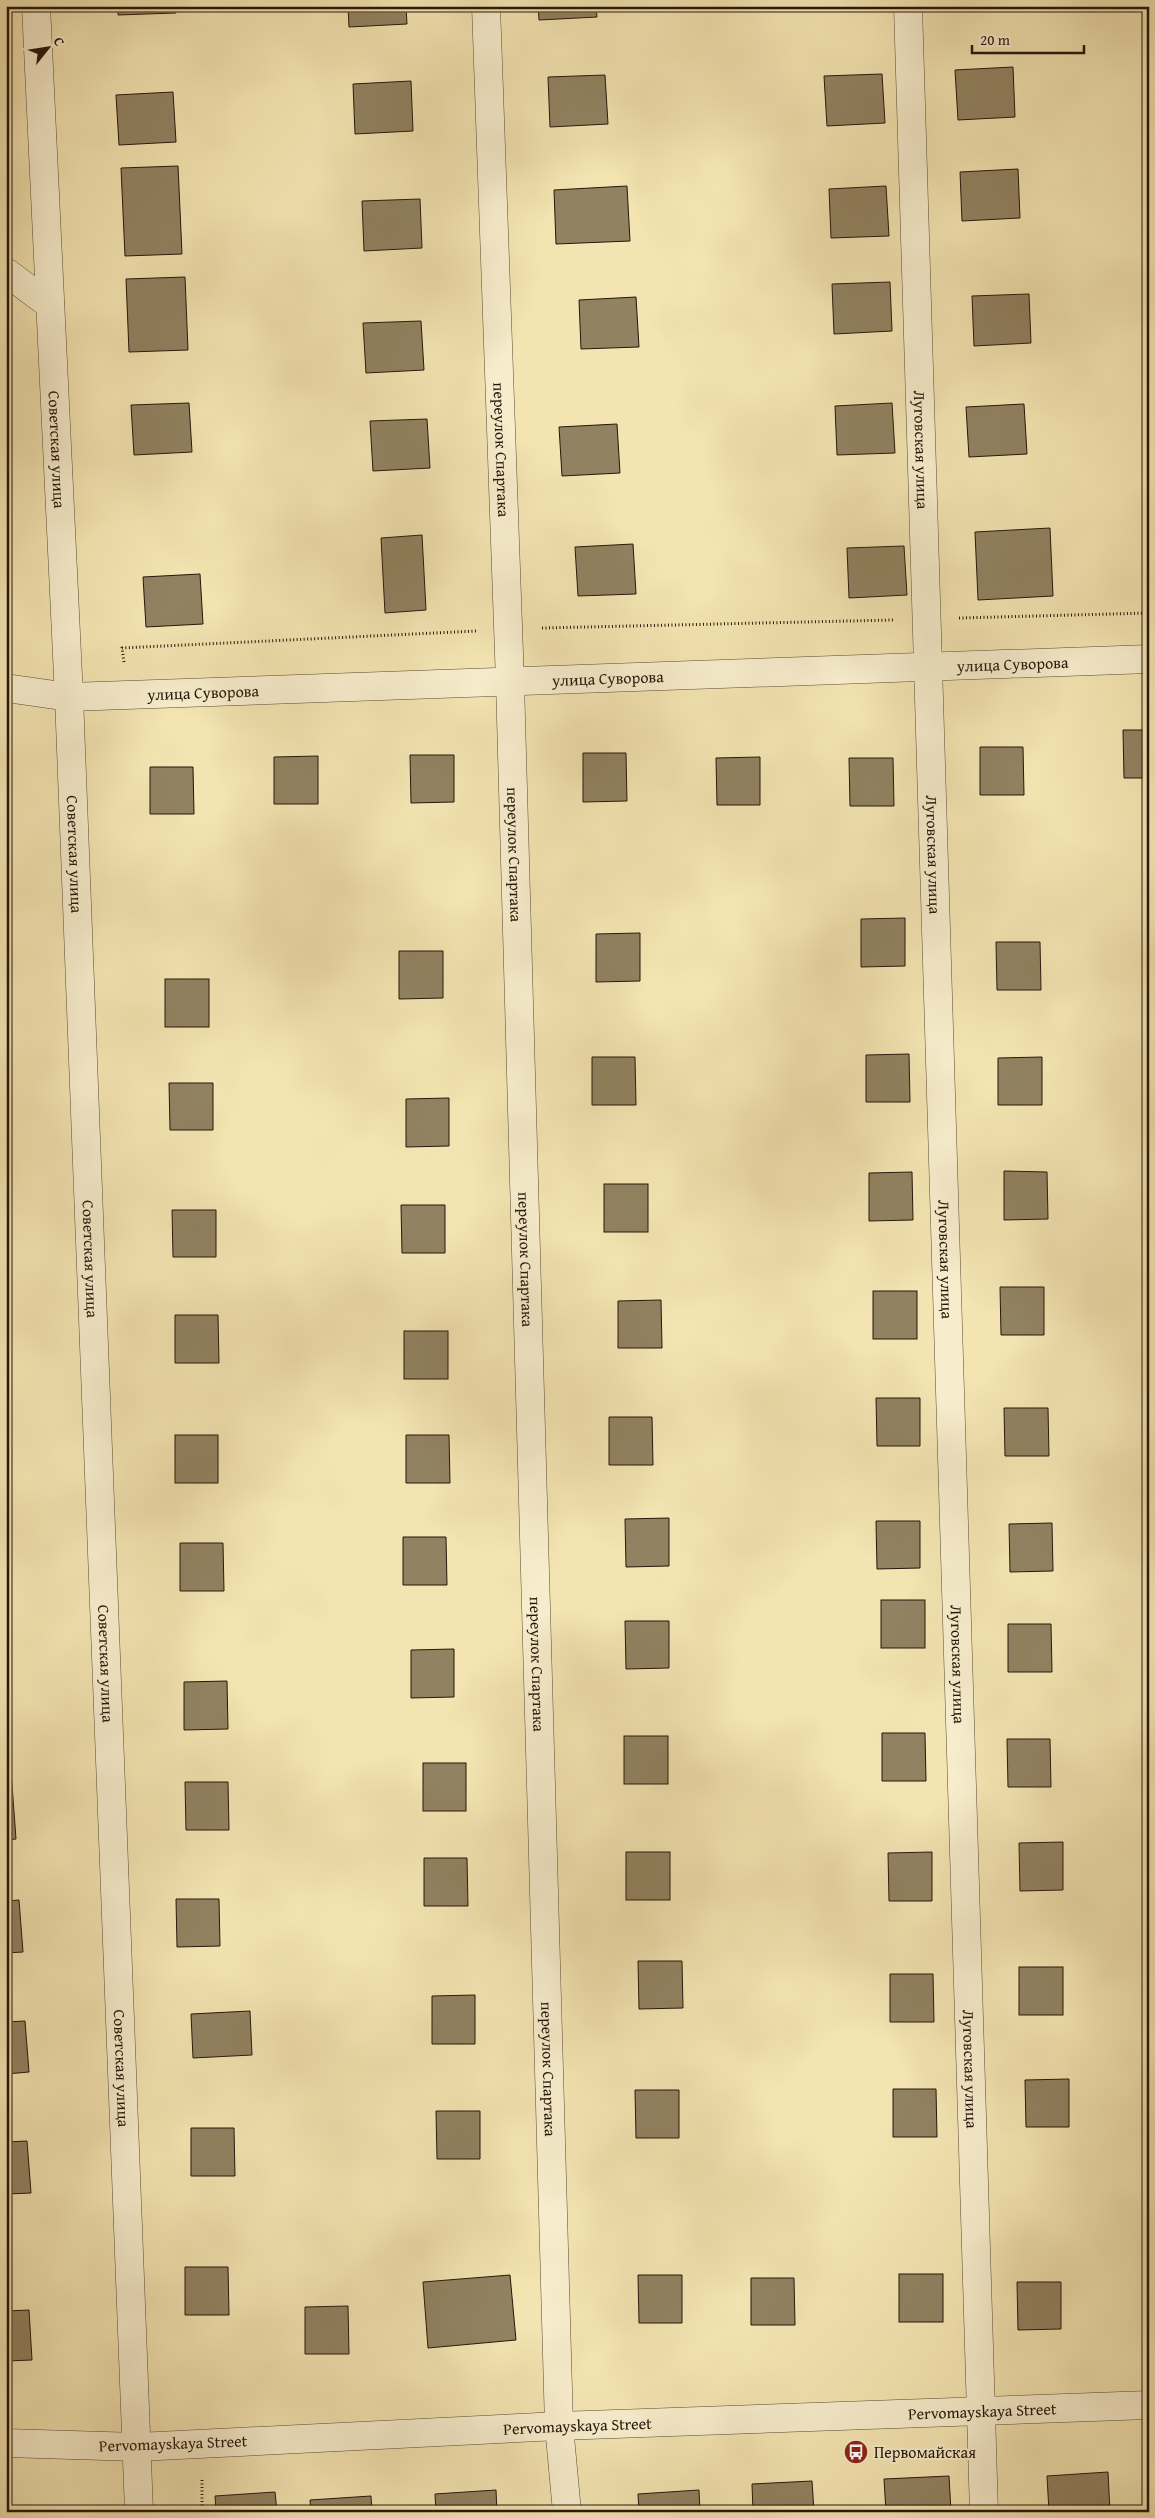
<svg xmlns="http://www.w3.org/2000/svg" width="1155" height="2518" font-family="'Gentium Book Plus',serif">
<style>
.building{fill:#918261;stroke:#26170b}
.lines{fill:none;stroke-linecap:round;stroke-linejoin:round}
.minor-casing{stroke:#594a34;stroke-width:29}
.tertiary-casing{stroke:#594a34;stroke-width:29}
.path{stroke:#26170b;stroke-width:3;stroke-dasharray:1 2.5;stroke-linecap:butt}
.minor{stroke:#f7edcc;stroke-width:28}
.tertiary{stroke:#f7edcc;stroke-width:28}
.labels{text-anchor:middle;stroke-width:4;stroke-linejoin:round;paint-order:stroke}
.street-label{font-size:16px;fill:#26170b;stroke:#f7edcc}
.poi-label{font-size:16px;fill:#26170b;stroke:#f7edcc;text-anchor:start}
</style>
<rect width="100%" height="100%" fill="#f3e4b1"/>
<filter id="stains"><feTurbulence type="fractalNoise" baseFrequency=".004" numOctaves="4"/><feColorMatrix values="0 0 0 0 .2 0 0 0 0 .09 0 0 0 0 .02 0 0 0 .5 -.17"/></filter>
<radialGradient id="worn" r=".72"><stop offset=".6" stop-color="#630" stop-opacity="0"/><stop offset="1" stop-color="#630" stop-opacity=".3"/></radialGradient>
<g class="building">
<path d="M118,6H175L176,13L118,15Z"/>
<path d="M348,6H406L407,24L349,27Z"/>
<path d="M538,6H596L597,17L539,20Z"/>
<path d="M955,6H1000L955,8Z"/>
<path d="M1013,67L1015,117L958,120L955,70Z"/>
<path d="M882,74L885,123L827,126L824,76Z"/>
<path d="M605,75L608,124L550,127L548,77Z"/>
<path d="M411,81L413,131L355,134L353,84Z"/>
<path d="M173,92L176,142L119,145L116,95Z"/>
<path d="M178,166L182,254L125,256L121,168Z"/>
<path d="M1018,169L1020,218L962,221L960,172Z"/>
<path d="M627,186L630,241L556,244L554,190Z"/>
<path d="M886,186L889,236L831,238L829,189Z"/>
<path d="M420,199L422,248L364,251L362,201Z"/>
<path d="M185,277L188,350L129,352L126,279Z"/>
<path d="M890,282L892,331L834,334L832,284Z"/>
<path d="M1029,294L1031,343L974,346L972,296Z"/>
<path d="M636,297L639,347L581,349L579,300Z"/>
<path d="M421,321L424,370L366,373L363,323Z"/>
<path d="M189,403L192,452L134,455L131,405Z"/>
<path d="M892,403L895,453L837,455L835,406Z"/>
<path d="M1024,404L1027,454L969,457L966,407Z"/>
<path d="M427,419L430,468L373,471L370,421Z"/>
<path d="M617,424L620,473L562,476L559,427Z"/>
<path d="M1050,528L1053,596L978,600L975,532Z"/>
<path d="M422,535L426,610L385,613L381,538Z"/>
<path d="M633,544L636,594L578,596L575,547Z"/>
<path d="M904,546L907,595L849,598L847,548Z"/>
<path d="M200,574L203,624L146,627L143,577Z"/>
<path d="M1123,730H1149V778H1124Z"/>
<path d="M980,747H1023L1024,795H980Z"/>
<path d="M583,753H626L627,801L583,802Z"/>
<path d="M410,755H454V802L411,803Z"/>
<path d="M318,756V804H274V757Z"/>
<path d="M760,757V805H717L716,758Z"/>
<path d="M849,758H893L894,806H850Z"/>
<path d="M150,767H193L194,814H150Z"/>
<path d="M905,918V966L861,967V919Z"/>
<path d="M640,933V981L596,982V934Z"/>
<path d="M996,942H1040L1041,990H997Z"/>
<path d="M399,951H443V998L399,999Z"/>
<rect x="165" y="979" width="44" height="48"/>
<path d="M909,1054L910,1102H866V1055Z"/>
<path d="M592,1057H635L636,1105H592Z"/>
<path d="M1042,1057V1105H998V1058Z"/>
<path d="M169,1083H213V1130H170Z"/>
<path d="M449,1098V1146L406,1147V1099Z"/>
<path d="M1004,1171L1047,1172L1048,1219L1004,1220Z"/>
<path d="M912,1172L913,1220L869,1221V1173Z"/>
<rect x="604" y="1184" width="44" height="48"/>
<path d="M401,1205H445V1253H402Z"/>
<path d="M172,1210H216V1257H173Z"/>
<path d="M1000,1287H1044V1335H1001Z"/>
<rect x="873" y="1291" width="44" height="48"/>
<path d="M661,1300L662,1348H618V1301Z"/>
<path d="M175,1315H218L219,1363H175Z"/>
<rect x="404" y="1331" width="44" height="48"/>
<path d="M876,1398H920V1446H877Z"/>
<path d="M1004,1408H1048L1049,1456H1005Z"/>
<path d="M609,1417H652L653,1465H609Z"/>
<rect x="175" y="1435" width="43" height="48"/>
<path d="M406,1435H449L450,1483H406Z"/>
<path d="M669,1518V1566L626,1567L625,1519Z"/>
<path d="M876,1521H920V1568L877,1569Z"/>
<path d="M1052,1523L1053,1571L1010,1572L1009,1524Z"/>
<path d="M403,1537H446L447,1585H403Z"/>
<path d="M180,1543H223L224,1591H180Z"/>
<path d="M6,1544H8L11,1626H6Z"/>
<rect x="881" y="1600" width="44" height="48"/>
<path d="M625,1621H669V1668L626,1669Z"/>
<path d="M1008,1624H1051L1052,1672H1008Z"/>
<path d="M454,1649V1697L411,1698V1650Z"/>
<path d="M6,1674H9L11,1725H6Z"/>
<path d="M227,1681L228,1729L184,1730V1682Z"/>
<path d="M882,1733H925L926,1781H882Z"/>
<rect x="624" y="1736" width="44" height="48"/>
<path d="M1007,1739H1050L1051,1787H1008Z"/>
<rect x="423" y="1763" width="43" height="48"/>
<path d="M11,1771L16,1839L6,1840V1772Z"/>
<path d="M185,1782H228L229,1830H186Z"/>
<path d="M1063,1842V1890L1020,1891L1019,1843Z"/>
<rect x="626" y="1852" width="44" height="48"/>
<path d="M932,1852V1901H889L888,1853Z"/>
<path d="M424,1858H467L468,1906H424Z"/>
<path d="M176,1899H219L220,1946L177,1947Z"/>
<path d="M19,1900L23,1952L6,1953V1901Z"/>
<path d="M638,1961H682L683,2008L639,2009Z"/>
<rect x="1019" y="1967" width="44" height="48"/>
<path d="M890,1974H933L934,2022H890Z"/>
<path d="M475,1995V2044H432V1996Z"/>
<path d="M250,2011L252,2055L193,2058L191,2014Z"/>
<path d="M25,2021L29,2072L6,2074V2022Z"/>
<path d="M1069,2079V2127H1026L1025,2080Z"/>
<path d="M893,2089H936L937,2137H893Z"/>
<path d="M635,2090H679V2138H636Z"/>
<path d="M436,2111H480V2159H437Z"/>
<path d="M191,2128H234L235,2176H191Z"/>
<path d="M27,2141L31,2193L6,2194V2142Z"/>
<path d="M185,2267H228L229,2315H185Z"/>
<rect x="899" y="2274" width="44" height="48"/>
<path d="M510,2275L516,2340L428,2348L423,2282Z"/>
<path d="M638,2275H682V2323H639Z"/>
<path d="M751,2278H794L795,2325H751Z"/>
<path d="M1017,2282H1061V2329L1018,2330Z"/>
<path d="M348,2306L349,2354H305V2307Z"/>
<path d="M29,2310L32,2360L6,2361V2311Z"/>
<path d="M1108,2472L1110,2512H1049L1047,2476Z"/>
<path d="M949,2476L951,2512H886L884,2479Z"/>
<path d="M812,2481L814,2512H753L752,2484Z"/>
<path d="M496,2490L497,2512H436L435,2494Z"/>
<path d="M699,2490L700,2512H639L638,2494Z"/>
<path d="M275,2492L277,2512H216L215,2496Z"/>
<path d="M371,2496L372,2512H311L310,2500Z"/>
<rect x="6" y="2507" width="23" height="5"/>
</g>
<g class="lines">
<g class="minor-casing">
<g id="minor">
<path id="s1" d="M36,6L69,697L1149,659"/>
<path id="s2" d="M486,6L510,682L559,2426L567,2512"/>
<path id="s3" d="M908,6L984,2512"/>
<path d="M6,272L50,305"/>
<path d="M6,2443L138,2447"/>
</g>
</g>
<g class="tertiary-casing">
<g id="tertiary">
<path id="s4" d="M6,688L69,697L139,2512"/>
<path id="s5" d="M138,2447L559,2426L1149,2405"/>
</g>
</g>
<g class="path">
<path d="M959,618L1149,613"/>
<path d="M542,628L893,620"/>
<path d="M124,662L122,648L476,631"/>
<path d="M202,2480V2512"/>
</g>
<use href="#minor" class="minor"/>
<use href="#tertiary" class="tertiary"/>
</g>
<defs>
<g id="bus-disc" transform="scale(1.25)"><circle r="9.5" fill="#8f2418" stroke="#f7edcc"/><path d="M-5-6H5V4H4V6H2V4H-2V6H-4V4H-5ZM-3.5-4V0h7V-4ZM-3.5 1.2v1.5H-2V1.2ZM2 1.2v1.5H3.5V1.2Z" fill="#fff"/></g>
</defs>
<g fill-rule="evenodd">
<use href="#bus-disc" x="856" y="2452"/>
</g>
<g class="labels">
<g class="street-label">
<text dy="6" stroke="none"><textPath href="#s2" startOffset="444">переулок Спартака</textPath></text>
<text dy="6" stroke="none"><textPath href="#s3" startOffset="444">Луговская улица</textPath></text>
<text dy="6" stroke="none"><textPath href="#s1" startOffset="444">Советская улица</textPath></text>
<text dy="6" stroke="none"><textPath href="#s1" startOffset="1636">улица Суворова</textPath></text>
<text dy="6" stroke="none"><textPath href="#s1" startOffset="1231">улица Суворова</textPath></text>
<text dy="6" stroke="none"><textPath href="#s1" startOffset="826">улица Суворова</textPath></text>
<text dy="6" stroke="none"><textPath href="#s4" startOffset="221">Советская улица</textPath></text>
<text dy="6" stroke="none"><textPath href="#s2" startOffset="849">переулок Спартака</textPath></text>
<text dy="6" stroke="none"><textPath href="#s3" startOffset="849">Луговская улица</textPath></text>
<text dy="6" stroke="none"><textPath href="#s4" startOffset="626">Советская улица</textPath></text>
<text dy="6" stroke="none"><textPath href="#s2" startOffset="1254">переулок Спартака</textPath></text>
<text dy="6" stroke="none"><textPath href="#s3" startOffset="1254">Луговская улица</textPath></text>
<text dy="6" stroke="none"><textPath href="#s4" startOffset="1031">Советская улица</textPath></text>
<text dy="6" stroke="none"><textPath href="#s2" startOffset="1659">переулок Спартака</textPath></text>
<text dy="6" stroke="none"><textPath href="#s3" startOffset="1659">Луговская улица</textPath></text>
<text dy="6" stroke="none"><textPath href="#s4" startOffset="1436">Советская улица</textPath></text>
<text dy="6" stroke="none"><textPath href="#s2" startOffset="2064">переулок Спартака</textPath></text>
<text dy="6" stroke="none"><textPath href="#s3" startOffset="2064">Луговская улица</textPath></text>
<text dy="6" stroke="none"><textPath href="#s5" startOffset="845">Pervomayskaya Street</textPath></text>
<text dy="6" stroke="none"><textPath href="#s5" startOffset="440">Pervomayskaya Street</textPath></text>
<text transform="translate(173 2443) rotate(-2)" y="6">Pervomayskaya Street</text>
</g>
<g class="poi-label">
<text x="874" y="2458">Первомайская</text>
</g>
</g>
<rect width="1155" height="2518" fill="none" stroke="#f3e4b1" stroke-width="25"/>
<rect x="8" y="8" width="1140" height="2503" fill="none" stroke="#26170b" stroke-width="2.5"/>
<rect x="12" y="12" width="1130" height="2493" fill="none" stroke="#26170b"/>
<g transform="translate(48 48) rotate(60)" stroke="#f7edcc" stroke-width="4" paint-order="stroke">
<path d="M0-4L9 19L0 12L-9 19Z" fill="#26170b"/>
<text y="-8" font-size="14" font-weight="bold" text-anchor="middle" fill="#26170b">С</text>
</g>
<path d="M972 45v8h112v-8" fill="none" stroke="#26170b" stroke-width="2.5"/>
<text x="980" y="45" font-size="15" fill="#26170b" stroke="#f7edcc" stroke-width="4" paint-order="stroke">20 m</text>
<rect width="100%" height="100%" filter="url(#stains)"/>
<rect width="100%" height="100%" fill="url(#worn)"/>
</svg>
